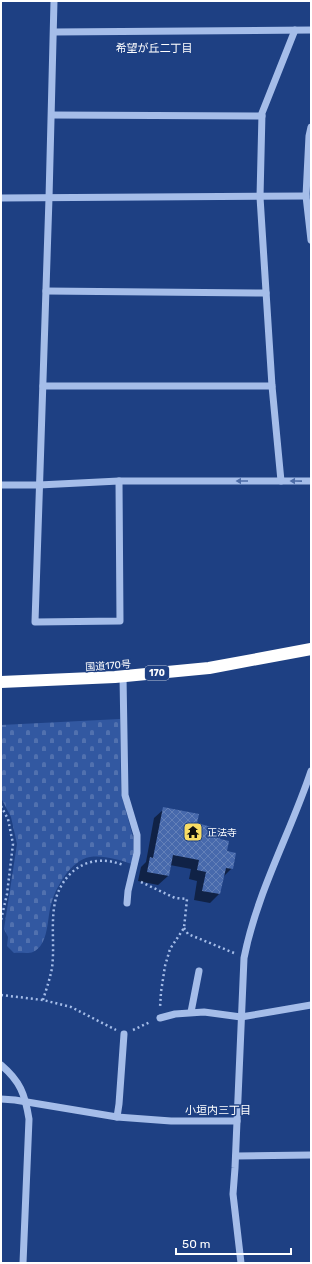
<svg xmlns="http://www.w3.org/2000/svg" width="312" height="1264" font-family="Rubik,'Noto Sans JP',sans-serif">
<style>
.cemetery{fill:url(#cemetery-stones)}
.shadow{fill:#0007}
.building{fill:url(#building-cross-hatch)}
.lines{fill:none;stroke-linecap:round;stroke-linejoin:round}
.path{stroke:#a5bde9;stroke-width:2.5;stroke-dasharray:2 3;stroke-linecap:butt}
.minor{stroke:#a5bde9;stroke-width:7}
.highway{stroke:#fff;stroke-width:12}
.oneway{fill:#4d6ca7}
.labels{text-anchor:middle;stroke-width:3;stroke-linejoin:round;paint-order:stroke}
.shield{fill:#1e4083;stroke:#bcc6da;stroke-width:1}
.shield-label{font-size:9px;font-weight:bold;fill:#fff}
.street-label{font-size:10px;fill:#fff;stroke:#1e4083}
.poi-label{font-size:10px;fill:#fff;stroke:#1e4083;text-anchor:start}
.neighbourhood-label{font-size:11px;fill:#fff;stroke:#1e4083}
</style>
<defs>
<pattern id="cemetery-stones" width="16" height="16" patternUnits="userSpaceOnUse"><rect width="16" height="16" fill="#3258a1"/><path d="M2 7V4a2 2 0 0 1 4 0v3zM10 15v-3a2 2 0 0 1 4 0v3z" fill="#5171af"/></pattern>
<pattern id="building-cross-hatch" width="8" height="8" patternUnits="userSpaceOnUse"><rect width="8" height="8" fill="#4769ac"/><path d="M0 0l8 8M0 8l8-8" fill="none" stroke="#6380b8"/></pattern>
</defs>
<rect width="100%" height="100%" fill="#1e4083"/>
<path class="cemetery" d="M120,719L121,792L133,837L134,857L132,864C119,860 104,855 90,857C71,860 55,888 51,905C47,918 49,945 33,952C28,954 20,952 14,953L7,946L8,937L4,929L17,844L11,817L1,798V725Z"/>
<path class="shadow" d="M164,809L196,824L219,840L225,852L232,868L223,877L219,894L210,903L194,900L197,881L189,879L191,869L170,865L168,876L158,885L138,881L141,867L146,862L154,818Z"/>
<path class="building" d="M163,807L199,814L197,823L222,830L220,839L229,841L227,851L236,853L233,869L226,868L220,894L202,891L206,872L197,870L199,860L173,855L169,876L147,872L150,857L153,858Z"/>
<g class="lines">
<g class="path">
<path d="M1,806L8,819L13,844L7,894L1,920"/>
<path d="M141,882L175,898L187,899L184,928L170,949L165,966L161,992L160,1008"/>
<path d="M184,928L188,934L234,953"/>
<path d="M1,995L43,1000L71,1007L116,1030"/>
<path d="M43,1000C46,990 50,979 52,968C55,945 50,920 56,898C66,867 93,853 123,865"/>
<path d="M133,1030L150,1022"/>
</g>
<g class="minor">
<path d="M54,1L49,198L35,622L120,621L119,481"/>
<path d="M54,32L311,30"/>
<path d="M52,115L262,116"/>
<path d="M311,127L309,136L306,196L311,240"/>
<path d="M1,198L306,196"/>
<path d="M46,291L266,293"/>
<path d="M43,386H272"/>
<path d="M281,481L272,386L260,197L262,113L295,30"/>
<path d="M1,485H39L119,481H311"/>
<path d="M123,676L125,795L137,835V853L128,891L127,903"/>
<path d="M191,1012L199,971"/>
<path d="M160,1018L175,1014L204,1012L241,1017L311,1005"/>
<path d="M1,1065C20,1081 25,1094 29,1119L23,1263"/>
<path d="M1,1099L15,1100L117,1117L171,1121H237"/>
<path d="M117,1117L119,1104L124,1034"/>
<path d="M236,1156L311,1155"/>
<path d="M241,1263L233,1194L235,1168L244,958C257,892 290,834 311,771"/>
</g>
<path class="highway" d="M1,682L115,677L209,668L311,649"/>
</g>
<defs><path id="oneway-solid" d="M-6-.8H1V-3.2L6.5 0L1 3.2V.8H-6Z"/></defs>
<g class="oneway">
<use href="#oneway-solid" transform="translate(242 481) rotate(180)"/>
<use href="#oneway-solid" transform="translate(296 481) rotate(-179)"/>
</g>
<defs>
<g id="temple-square" transform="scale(1)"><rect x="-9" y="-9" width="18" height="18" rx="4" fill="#f8dc64" stroke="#1e4083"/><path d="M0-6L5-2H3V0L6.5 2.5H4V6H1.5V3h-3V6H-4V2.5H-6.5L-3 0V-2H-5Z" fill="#111"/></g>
</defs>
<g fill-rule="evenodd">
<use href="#temple-square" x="193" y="832"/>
</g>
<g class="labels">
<rect class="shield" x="145" y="666" width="24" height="14" rx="3"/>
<g class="shield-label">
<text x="157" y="676">170</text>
</g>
<g class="street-label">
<text transform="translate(108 665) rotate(-4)" y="4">国道170号</text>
</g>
<g class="poi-label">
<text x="207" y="836">正法寺</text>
</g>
<g class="neighbourhood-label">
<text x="154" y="52">希望が丘二丁目</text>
<text x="218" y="1114">小垣内三丁目</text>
</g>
</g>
<rect width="312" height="1264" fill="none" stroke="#ffffff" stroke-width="4"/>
<path d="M176 1248v6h115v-6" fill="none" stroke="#ffffff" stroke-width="2"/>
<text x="182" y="1248" font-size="12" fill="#ffffff" stroke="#1e4083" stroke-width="3" paint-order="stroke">50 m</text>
</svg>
